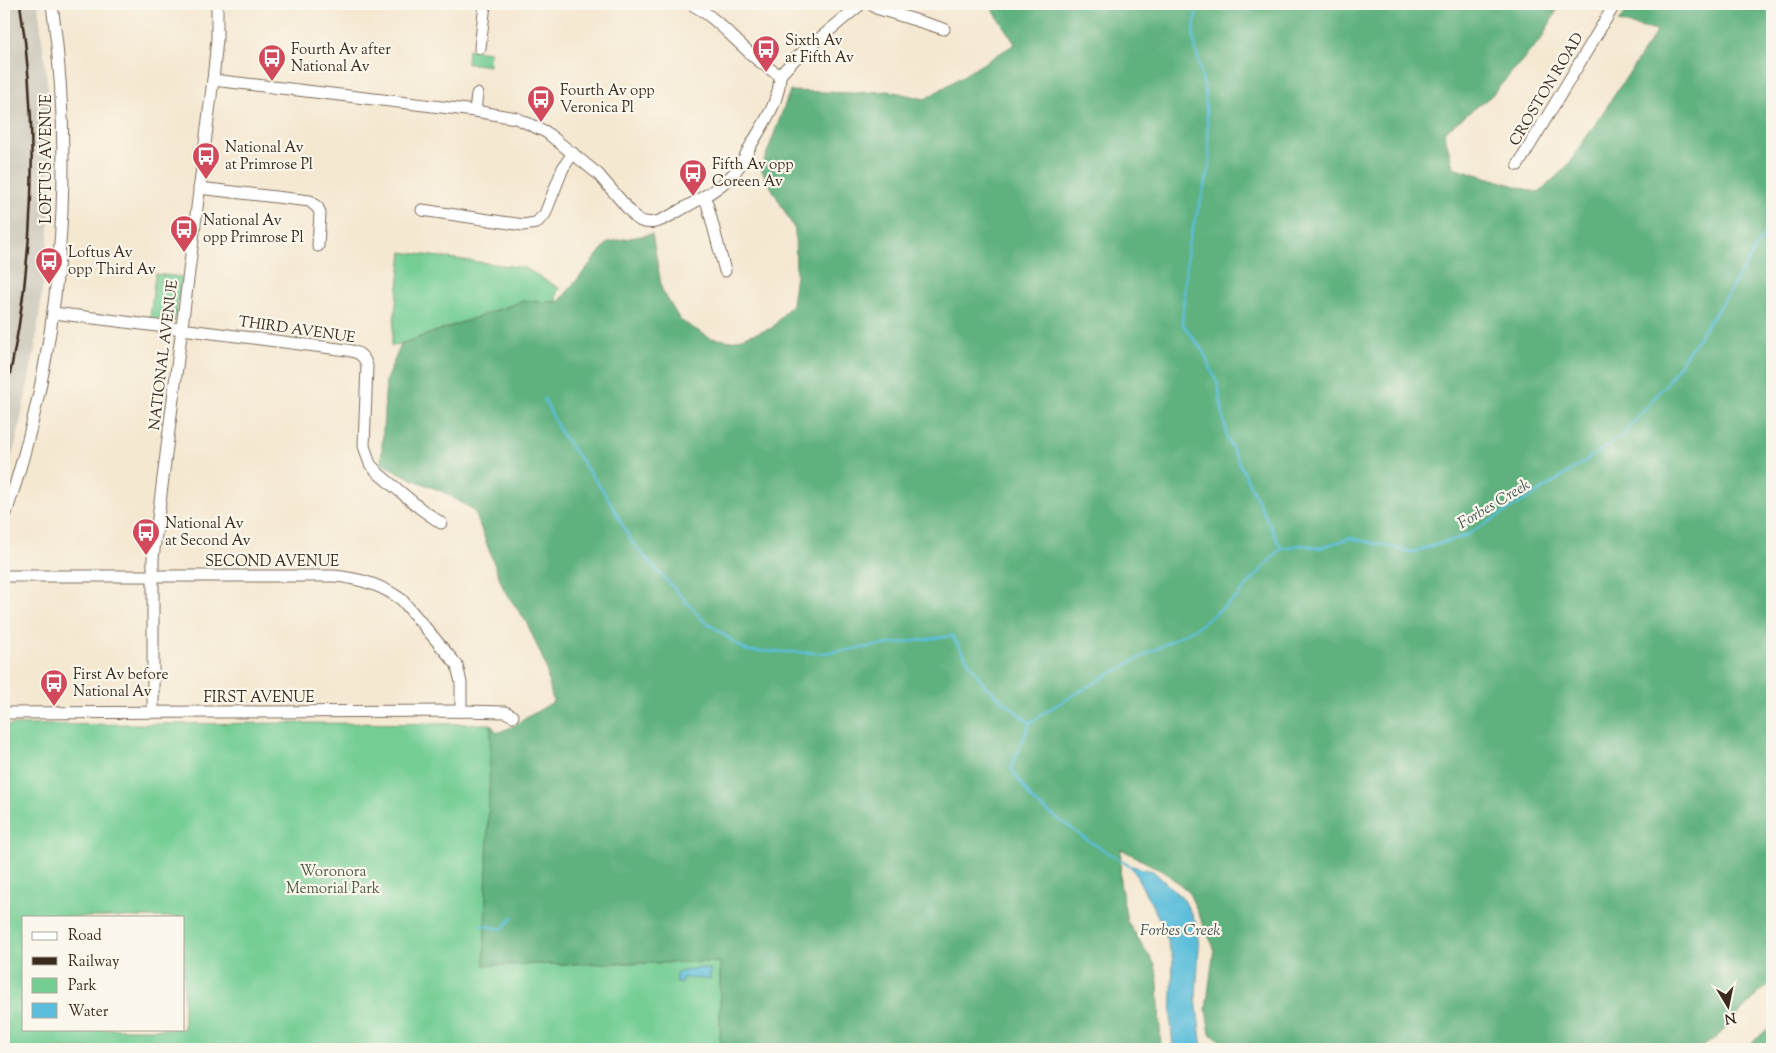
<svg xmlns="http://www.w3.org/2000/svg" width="1776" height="1053" font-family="'Sorts Mill Goudy',serif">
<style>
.industrial{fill:#c8c4b8}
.green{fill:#74ce94;stroke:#587c59;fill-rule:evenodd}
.forest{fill:#5fb17e;stroke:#4d6e4e}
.water{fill:#5cbeda;stroke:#4c747c}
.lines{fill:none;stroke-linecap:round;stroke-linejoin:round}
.stream{stroke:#5cbeda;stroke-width:2.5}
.minor-casing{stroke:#7c6c5d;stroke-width:13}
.minor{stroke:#fff;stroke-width:11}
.rail{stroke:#3b2a1e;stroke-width:2.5}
.labels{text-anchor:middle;stroke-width:4.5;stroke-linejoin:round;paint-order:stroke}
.poi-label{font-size:15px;fill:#3b2a1e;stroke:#fbf7ec;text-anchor:start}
.street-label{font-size:15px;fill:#3b2a1e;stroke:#fbf7ec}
.park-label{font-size:15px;fill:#4c5b41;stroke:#fbf7ec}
.water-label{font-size:16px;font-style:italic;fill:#455656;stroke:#fbf7ec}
</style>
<rect width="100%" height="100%" fill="#fbf7ec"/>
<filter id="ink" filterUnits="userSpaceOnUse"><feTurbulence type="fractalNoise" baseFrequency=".02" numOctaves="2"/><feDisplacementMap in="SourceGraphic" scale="10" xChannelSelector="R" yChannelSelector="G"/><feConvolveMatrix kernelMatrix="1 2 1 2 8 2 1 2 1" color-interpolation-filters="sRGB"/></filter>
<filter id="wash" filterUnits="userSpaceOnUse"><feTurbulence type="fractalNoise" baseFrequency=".0096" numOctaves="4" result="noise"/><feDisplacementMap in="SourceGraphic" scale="20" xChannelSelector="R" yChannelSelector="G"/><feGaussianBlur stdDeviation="1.12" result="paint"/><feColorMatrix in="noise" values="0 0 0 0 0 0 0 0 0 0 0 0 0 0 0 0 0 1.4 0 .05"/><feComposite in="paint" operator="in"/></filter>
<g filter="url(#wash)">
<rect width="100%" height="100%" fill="#f5e8d1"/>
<path class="industrial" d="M4,4H38L49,97L51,186L48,243L35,349L17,438L4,484V258L6,220L4,151Z"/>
<g class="green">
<path d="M468,49L490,52L489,66L467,63Z"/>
<path d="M402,252L525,268L560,289L557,291L556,299L559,302L523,301L391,347Z"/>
<path d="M155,274L182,277L175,321L150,318Z"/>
<path d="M303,723L491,724L484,965L720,962V1049H4V725ZM24,917H184V1029H24Z"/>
</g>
<g class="forest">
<path d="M989,4H1560L1542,38L1491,96L1444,132L1453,167L1539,193L1568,165L1657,31L1618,22L1633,4H1772V982L1760,992L1715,1039L1698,1049H1234L1210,1034L1206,1010L1214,948L1188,891L1164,872L1121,849L1120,882L1127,921L1155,965L1158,982L1161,1049H720V962L484,965L491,724L497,733L511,727L553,702L545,664L527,623L504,590L474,510L443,492L412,479L381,463L386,380L401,344L523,301L559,302L608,242L652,234L662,290L680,320L710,338L732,341L772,328L792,304L796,275L795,230L761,169L790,91L856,93L890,91L925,99L1015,44Z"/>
<path d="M1772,1025V1049H1745Z"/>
</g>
<g class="water">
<path d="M1131,866L1153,871L1184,900L1196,923L1199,947L1196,998L1202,1049H1173L1171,1023L1173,959L1160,920Z"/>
<path d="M697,968L710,969V979L682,978L681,983H676V973Z"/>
</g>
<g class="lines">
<g class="stream">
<path d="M1198,4L1193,35L1205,92L1210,167L1188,245L1182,323L1203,351L1218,385L1227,438L1281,548"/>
<path d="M544,399L561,433L606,495L633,544L703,620L747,651L823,653L952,636L984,685L1030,723"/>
<path d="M1133,868L1086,839L1033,801L1011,768L1030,723L1050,709L1108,675L1197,627L1236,598L1281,548L1302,545L1319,548L1350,538L1413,552L1465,536L1534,495L1621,437L1666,384L1725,299L1772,222"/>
<path d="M481,925L502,929L513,917"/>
</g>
</g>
</g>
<g filter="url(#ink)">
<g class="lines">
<g class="minor-casing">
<g id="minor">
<path d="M691,4C724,21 748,59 780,75"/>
<path d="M871,4L876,8L944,29"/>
<path d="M480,48L485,4"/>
<path d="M780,75L795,59L861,4"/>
<path d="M213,80L475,111L516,118L546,132L598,174L636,218C651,229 667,218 682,209C697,201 714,192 727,180C738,171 744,158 751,145C764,123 780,101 780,75"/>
<path d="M475,111L477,94"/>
<path d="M1518,165L1615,4"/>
<path d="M199,188L310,201L318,208L320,213L318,246"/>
<path d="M703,197L707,203L725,271"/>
<path d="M422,210L523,225L536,223L545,214L563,168L573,153"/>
<path d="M54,313L347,350C358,352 364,355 367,366L364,446L370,464L379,474L421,509L441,523"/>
<path d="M4,519C61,354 76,176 52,4"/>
<path d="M4,576H334C358,578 382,585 402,600L457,665L461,683V711"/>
<path d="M153,712V558L213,80L217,39V4"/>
<path d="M4,713L461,711L505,712L513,716"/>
</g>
</g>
<use href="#minor" class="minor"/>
<path class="rail" d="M4,401C34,275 40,133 20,4"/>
</g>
</g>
<defs>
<g id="bus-pin" transform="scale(1.4375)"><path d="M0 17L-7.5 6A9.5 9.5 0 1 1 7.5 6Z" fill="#d1495b" stroke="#fbf7ec"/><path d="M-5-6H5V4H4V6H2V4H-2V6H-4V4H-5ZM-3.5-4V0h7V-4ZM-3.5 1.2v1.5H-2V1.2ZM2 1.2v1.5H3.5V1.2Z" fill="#fff"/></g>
</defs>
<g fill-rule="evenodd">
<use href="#bus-pin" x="766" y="49"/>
<use href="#bus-pin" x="272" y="58"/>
<use href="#bus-pin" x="541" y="99"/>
<use href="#bus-pin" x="206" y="156"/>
<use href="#bus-pin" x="693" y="173"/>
<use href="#bus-pin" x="184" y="229"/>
<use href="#bus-pin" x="49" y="261"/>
<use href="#bus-pin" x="146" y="532"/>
<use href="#bus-pin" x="54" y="683"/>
</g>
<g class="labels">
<g class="poi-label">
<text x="785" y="45">Sixth Av<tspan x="785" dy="17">at Fifth Av</tspan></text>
<text x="291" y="54">Fourth Av after<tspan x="291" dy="17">National Av</tspan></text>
<text x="560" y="95">Fourth Av opp<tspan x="560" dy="17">Veronica Pl</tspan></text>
<text x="225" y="152">National Av<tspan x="225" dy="17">at Primrose Pl</tspan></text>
<text x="712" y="169">Fifth Av opp<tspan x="712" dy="17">Coreen Av</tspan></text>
<text x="203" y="225">National Av<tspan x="203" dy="17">opp Primrose Pl</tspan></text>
<text x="68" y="257">Loftus Av<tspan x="68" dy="17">opp Third Av</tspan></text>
<text x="165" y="528">National Av<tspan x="165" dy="17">at Second Av</tspan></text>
<text x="73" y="679">First Av before<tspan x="73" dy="17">National Av</tspan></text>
</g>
<g class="street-label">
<text transform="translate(1546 89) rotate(-59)" y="5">CROSTON ROAD</text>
<text transform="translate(46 159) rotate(-90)" y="5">LOFTUS AVENUE</text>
<text transform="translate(297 329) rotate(8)" y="5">THIRD AVENUE</text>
<text transform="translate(163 355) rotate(-83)" y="5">NATIONAL AVENUE</text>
<text x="272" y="566">SECOND AVENUE</text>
<text x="259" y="702">FIRST AVENUE</text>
</g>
<g class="park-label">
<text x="333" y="876">Woronora<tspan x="333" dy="17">Memorial Park</tspan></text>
</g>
<g class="water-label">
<text transform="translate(1493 503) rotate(-31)" y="6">Forbes Creek</text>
<text x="1180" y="935">Forbes Creek</text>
</g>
</g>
<rect width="1776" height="1053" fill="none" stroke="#fbf7ec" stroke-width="20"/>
<rect x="22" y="916" width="162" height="115" fill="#fbf7ec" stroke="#aea59a"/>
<rect x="32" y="932" width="25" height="8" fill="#ffffff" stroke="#aea59a"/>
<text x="68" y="940" font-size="15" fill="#3b2a1e">Road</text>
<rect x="32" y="957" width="25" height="8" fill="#3b2a1e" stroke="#aea59a"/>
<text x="68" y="966" font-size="15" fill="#3b2a1e">Railway</text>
<rect x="32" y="978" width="25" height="15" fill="#74ce94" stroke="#aea59a"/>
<text x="68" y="990" font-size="15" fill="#3b2a1e">Park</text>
<rect x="32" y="1003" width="25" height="15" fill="#5cbeda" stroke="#aea59a"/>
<text x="68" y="1016" font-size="15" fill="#3b2a1e">Water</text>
<g transform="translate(1728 1006) rotate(170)" stroke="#fbf7ec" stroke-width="4" paint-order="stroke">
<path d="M0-4L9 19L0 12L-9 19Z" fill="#3b2a1e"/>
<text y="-8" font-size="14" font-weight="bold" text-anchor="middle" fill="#3b2a1e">N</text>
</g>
</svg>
